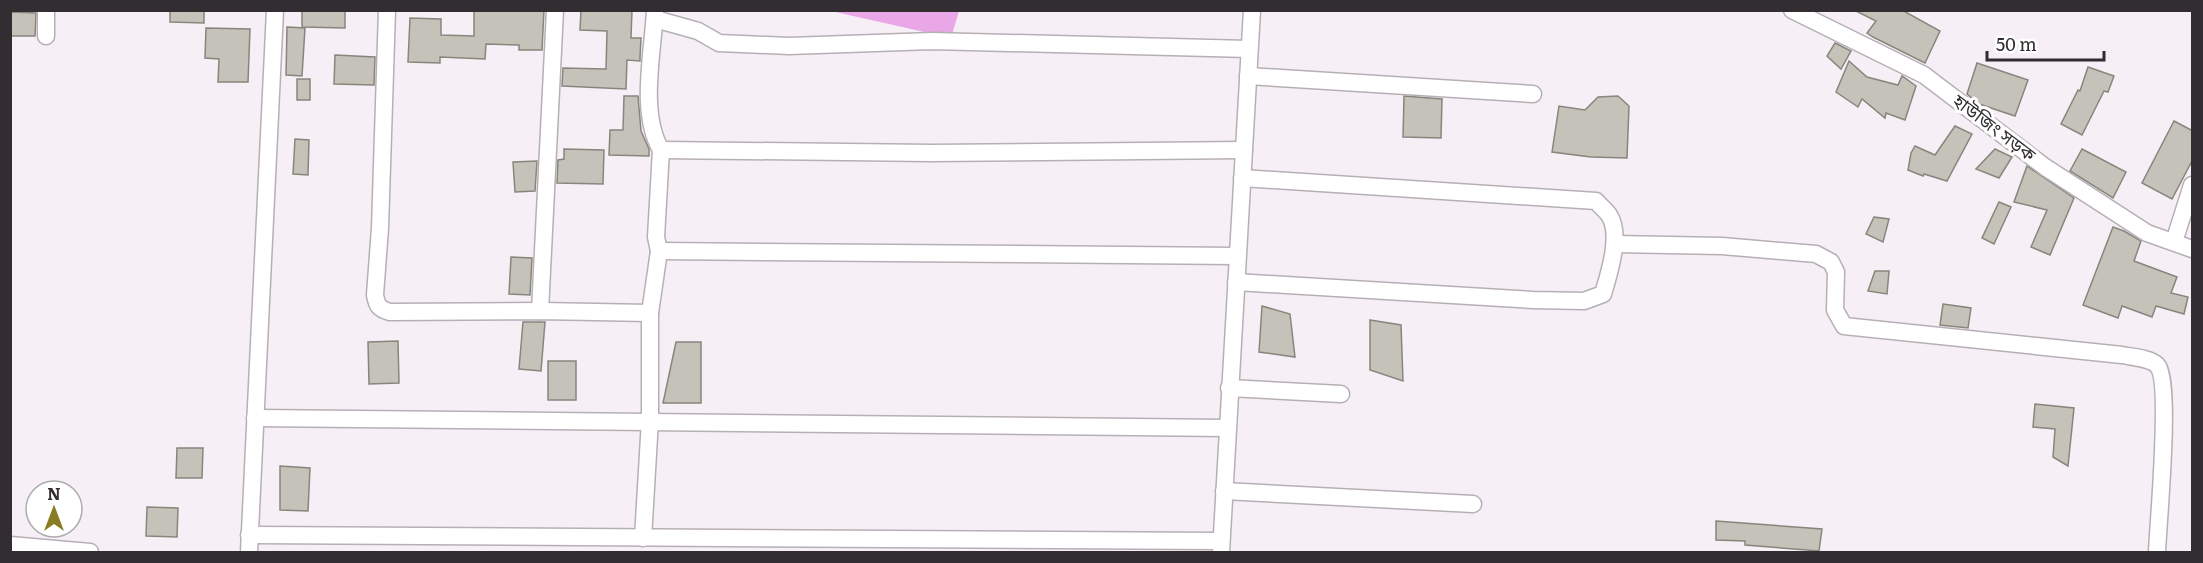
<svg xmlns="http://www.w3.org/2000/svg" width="2203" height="563" font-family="Literata,'Noto Sans Bengali',serif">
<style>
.green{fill:#eaa7e7}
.building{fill:#c4c2b9;stroke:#87867d;stroke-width:1.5}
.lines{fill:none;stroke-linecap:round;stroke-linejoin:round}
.street-casing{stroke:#b7afb6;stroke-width:19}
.street{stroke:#fff;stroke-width:16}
.labels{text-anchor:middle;stroke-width:6;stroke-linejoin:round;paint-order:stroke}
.street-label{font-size:18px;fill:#312d30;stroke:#fff}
</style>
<rect width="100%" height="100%" fill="#f7eff6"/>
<path class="green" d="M831,11H959L951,38Z"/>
<g class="building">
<path d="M170,10H204V23L170,22Z"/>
<path d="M302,10H345V28L302,27Z"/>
<path d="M474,10H544L542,50H519V45L486,44L485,59L440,57V63L408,62L410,18L441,19V35L474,36Z"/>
<path d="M581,10H632L631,38H641L640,57V61L627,60L626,89L562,86L563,68L606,69L607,31L580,30Z"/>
<path d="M1854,10H1902L1940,31L1925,63L1873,37L1867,33L1876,21Z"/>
<path d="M10,12L36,13L35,36H10Z"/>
<path d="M287,27L305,28L302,76L286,75Z"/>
<path d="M206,28L250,29L248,82H218L219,59L205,58Z"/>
<path d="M1835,43L1851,51L1841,69L1827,56Z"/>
<path d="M335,55L375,57L374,85L334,84Z"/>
<path d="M1849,61L1867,77L1898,85L1902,76L1916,86L1905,120L1886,113L1885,118L1862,99L1858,107L1836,92Z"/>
<path d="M1977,63L2028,80L2015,116L1979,104L1967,94Z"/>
<path d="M2088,67L2114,76L2108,92L2104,91L2082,135L2061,124L2078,90L2080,91Z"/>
<rect x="297" y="79" width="13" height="21"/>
<path d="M624,96H638L641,131L649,149V156L609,155L610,130H623Z"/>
<path d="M1404,96L1442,99L1441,138L1403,137Z"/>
<path d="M1618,96L1629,106L1627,158L1591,157L1552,152L1559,106L1585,110L1598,97Z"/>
<path d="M2174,121L2193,131V159L2172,199L2142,183Z"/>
<path d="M1955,126L1972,134L1947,181L1924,174L1923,176L1908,170L1911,153L1915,146L1935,155Z"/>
<path d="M295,139L309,140L308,175L293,174Z"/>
<path d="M564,149L604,150L603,184L557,183L558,160L564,159Z"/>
<path d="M1995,149L2012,157L1999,178L1976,169Z"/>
<path d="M2082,149L2126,172L2113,198L2070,171Z"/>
<path d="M537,161L535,191L515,192L513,162Z"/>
<path d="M2027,166L2074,198L2050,255L2031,247L2047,210L2014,202Z"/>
<path d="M1999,202L2011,207L1994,244L1982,238Z"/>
<path d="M1874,217L1889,219L1883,242L1866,234Z"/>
<path d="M2113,227L2124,231L2141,241L2134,261L2177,277L2171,293L2188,297L2184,314L2156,306L2152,317L2122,306L2118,318L2083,305Z"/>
<path d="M511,257L532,258L530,295L509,294Z"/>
<path d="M1875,271H1889L1887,294L1868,291Z"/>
<path d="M1943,304L1971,308L1968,328L1940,325Z"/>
<path d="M1262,306L1290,314L1295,357L1259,352Z"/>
<path d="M1370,320L1401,325L1403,381L1370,370Z"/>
<path d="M523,322H545L541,371L519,369Z"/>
<path d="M398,341L399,383L369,384L368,342Z"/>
<path d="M676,342H701V403H663Z"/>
<rect x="548" y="361" width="28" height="39"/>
<path d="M2035,404L2074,408L2068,466L2053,457L2055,429L2033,427Z"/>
<path d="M177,448H203L202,478H176Z"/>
<path d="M280,466L310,468L308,511L280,510Z"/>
<path d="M147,507L178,508L177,537L146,536Z"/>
<path d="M1716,521L1822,529L1819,551L1745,545V541L1716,540Z"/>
</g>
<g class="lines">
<g class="street-casing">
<g id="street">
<path d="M387,10L380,228L375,295C377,306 379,309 390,312L540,311L650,313"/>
<path d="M1792,10L1924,75L2045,167L2147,233L2192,249"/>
<path d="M655,19L698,31L719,43L789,46L932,41L1249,49"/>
<path d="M46,36V10"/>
<path d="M1248,76L1533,94"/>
<path d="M661,150L931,153L1244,150"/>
<path d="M2174,242L2192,185"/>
<path d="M1615,244L1722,246L1816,254L1831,262L1836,272L1835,310L1844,326L2122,355C2132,357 2150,358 2157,365C2172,381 2158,523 2157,552"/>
<path d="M659,251L1237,256"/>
<path d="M1236,282L1533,300L1584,301L1603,294C1609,274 1622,234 1609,215C1606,210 1600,206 1596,201L1242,178"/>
<path d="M540,311L555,10"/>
<path d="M1229,388L1341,394"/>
<path d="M255,418L1227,428"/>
<path d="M1224,491L1473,504"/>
<path d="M249,535L1220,541"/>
<path d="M643,538L650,420V313L659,251L656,237L661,150C639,112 653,53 655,10"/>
<path d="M10,545L90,552"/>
<path d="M249,552L275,10"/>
<path d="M1221,552L1252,10"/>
</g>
</g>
<use href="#street" class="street"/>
</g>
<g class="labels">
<g class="street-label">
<text transform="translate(1994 128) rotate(37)" y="6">হাউজিং সড়ক</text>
</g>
</g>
<rect width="2203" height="563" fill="none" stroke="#312d30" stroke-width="24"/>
<g transform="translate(54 509)"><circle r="28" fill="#ffffff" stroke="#adabac" stroke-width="1.5"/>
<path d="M0-4.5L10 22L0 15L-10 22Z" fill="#897d23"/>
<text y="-9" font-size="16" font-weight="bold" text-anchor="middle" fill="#312d30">N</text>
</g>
<path d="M1987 51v9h117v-9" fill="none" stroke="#312d30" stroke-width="3"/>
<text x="1996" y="51" font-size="18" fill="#312d30" stroke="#ffffff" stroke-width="4.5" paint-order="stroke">50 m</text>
</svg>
